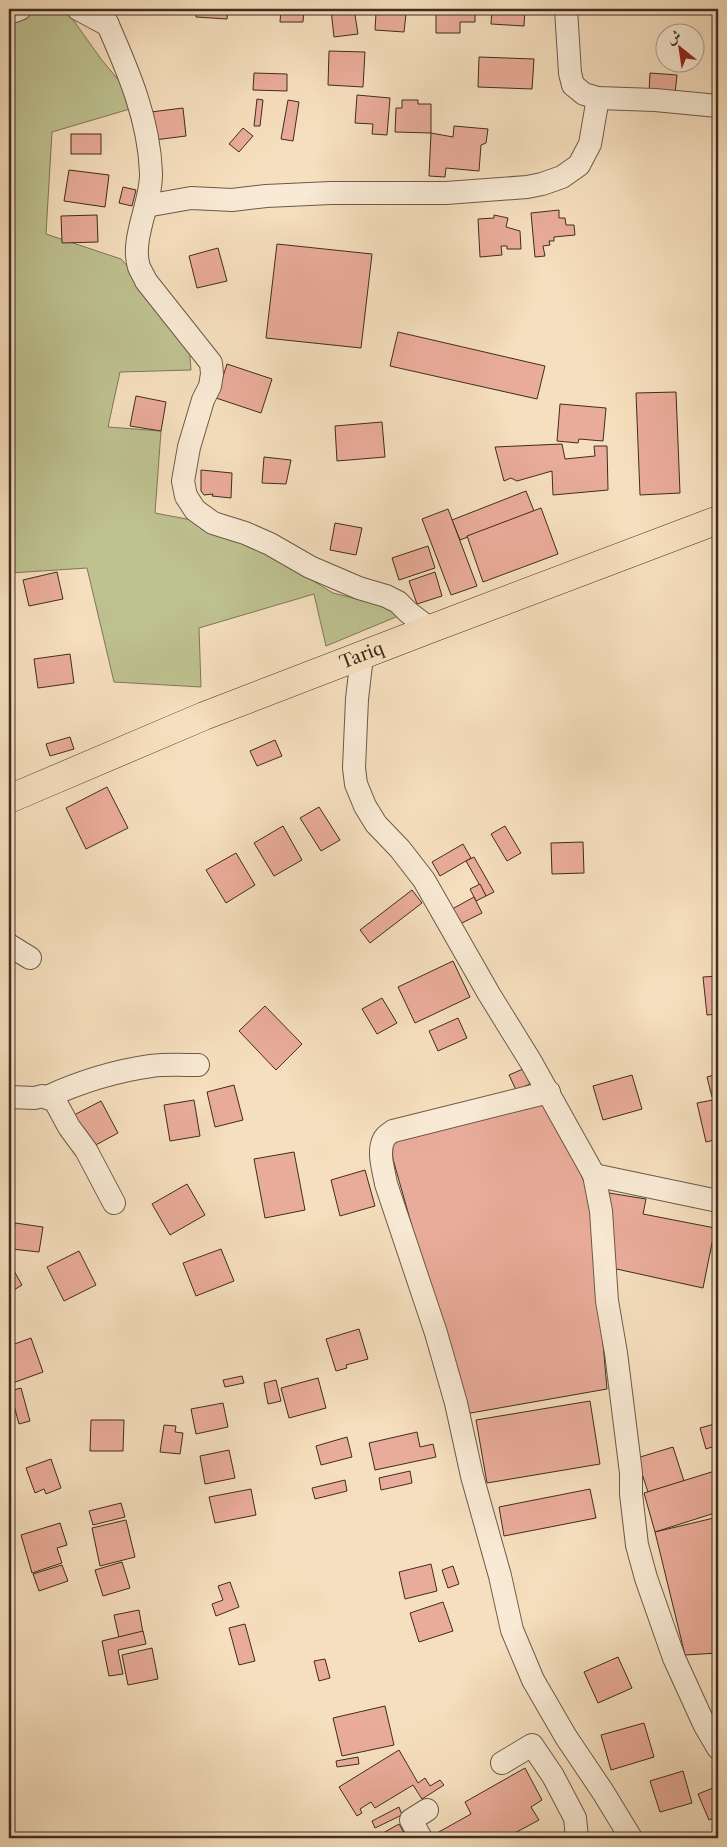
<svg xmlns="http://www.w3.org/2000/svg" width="727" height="1847" font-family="'Libre Caslon Text',Amiri,serif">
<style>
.green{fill:#bec190;stroke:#7e7758}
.building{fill:#eaac9a;stroke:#3e2d20}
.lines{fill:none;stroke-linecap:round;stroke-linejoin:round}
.minor-casing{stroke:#6c5a48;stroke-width:24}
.major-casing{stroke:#3e2d20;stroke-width:29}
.minor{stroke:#f9ead5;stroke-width:22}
.major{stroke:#f6dfbe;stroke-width:28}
.labels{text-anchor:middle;stroke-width:4;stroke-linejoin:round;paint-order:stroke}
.street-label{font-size:18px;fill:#3e2d20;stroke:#f9ead5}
</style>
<rect width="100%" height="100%" fill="#f6dfbe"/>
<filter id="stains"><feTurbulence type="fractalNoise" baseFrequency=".004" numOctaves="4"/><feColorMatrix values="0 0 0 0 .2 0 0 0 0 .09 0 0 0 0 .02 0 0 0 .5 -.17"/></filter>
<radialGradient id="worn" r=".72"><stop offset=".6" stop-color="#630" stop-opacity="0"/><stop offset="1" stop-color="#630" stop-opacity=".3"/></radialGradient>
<path class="green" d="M43,9L69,14L101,59L140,106L52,132L46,234L121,259L188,333L191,370L120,372L108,427L161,431L155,513L223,526L333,593L408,612L326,646L314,594L199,628L201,687L114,682L87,568L11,573L9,613V19Z"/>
<g class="building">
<path d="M196,9H228L227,19L196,17Z"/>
<path d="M281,9H304L303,22H280Z"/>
<path d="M340,9H354L358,34L334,37L331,10Z"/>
<path d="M385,9H403V13L406,14L404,32L375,30L376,13L385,14Z"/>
<path d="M436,9H475V22H460V33H436Z"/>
<path d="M492,9H525L524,26L491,24Z"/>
<path d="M329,51L365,52L363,87L328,85Z"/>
<path d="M479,57L534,59L532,89L478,87Z"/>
<path d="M254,73L287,74V91L253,90Z"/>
<path d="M650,73L677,75L675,94L649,92Z"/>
<path d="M357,95L390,98L387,135L372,134L373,124L355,123Z"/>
<path d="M257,99L263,100L260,126H254Z"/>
<path d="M288,100L299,102L293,141L281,139Z"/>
<path d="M402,100H418V104H431V133L395,132L396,108H402Z"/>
<path d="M183,108L186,136L154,140L151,112Z"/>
<path d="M454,126L488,129L486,143L481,145L479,171L446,168L445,177L429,176L431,133L453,137Z"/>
<path d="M243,128L253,136L239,152L229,144Z"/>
<rect x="71" y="134" width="30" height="20"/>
<path d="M69,170L109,175L105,207L64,201Z"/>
<path d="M123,187L136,190L132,206L119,203Z"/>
<path d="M559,210V218H565L566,225H574L575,235L554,237V241H549L550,245L543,246L545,256L535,257L531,213Z"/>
<path d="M97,215L98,242L62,243L61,216Z"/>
<path d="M494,215L508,218L506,227L520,231L521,249H507V246H501L502,255L480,257L478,219L494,218Z"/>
<path d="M277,244L372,254L361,348L266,338Z"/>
<path d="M218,248L227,281L197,288L189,256Z"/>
<path d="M398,332L545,366L537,399L390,366Z"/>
<path d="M227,364L272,379L261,413L216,398Z"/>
<path d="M676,392L680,493L640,495L636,393Z"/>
<path d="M136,396L166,402L161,431L130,426Z"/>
<path d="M560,404L606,408L603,441L579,439L578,443L557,441Z"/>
<path d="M382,422L385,457L337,461L335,426Z"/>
<path d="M562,444L565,459L595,456L594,446H607L608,490L553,495L552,471L517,481L511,478L504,481L495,447Z"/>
<path d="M264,457L291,460L286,484L262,483Z"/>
<path d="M201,470L232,473L231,498L212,496L213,494L204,495L201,491Z"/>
<path d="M526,491L534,511L460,540L452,520Z"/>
<path d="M541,508L558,554L483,582L467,536Z"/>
<path d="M448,509L477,586L451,595L422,519Z"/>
<path d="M335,523L362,528L356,555L330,550Z"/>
<path d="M428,546L435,568L399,580L392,558Z"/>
<path d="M57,572L63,599L29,606L23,580Z"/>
<path d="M435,572L442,596L417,604L409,581Z"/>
<path d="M70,654L74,683L38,688L34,659Z"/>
<path d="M70,737L74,749L50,756L46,744Z"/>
<path d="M275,740L282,756L257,766L250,751Z"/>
<path d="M107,787L128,828L86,849L66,808Z"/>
<path d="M319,807L340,840L321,851L300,818Z"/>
<path d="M283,826L302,860L274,876L254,843Z"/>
<path d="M505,826L521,853L507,861L491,834Z"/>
<path d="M583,842L584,873L552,874L551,843Z"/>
<path d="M463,844L471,858L440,876L432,862Z"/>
<path d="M236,853L255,885L226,903L206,870Z"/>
<path d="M474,857L494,892L486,896L466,861Z"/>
<path d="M480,884L486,896L476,901L470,889Z"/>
<path d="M412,890L422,903L370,943L360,930Z"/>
<path d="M474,897L482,913L452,928L445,913Z"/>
<path d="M453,961L470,997L415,1023L398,987Z"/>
<path d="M718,976V1014L707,1015L703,977Z"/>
<path d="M382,998L397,1023L377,1034L362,1009Z"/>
<path d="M265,1006L302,1044L276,1070L239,1031Z"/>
<path d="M458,1018L467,1038L438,1051L429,1031Z"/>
<path d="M523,1069L530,1084L516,1090L509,1075Z"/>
<path d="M718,1074V1096L712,1097L707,1077Z"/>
<path d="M632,1075L642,1109L603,1120L593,1086Z"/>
<path d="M234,1085L243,1120L215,1127L207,1092Z"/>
<path d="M718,1099V1139L706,1142L697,1103Z"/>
<path d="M194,1100L200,1136L170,1141L164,1105Z"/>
<path d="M101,1101L118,1133L92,1147L74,1115Z"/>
<path d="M550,1104L590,1195L607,1389L465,1414L387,1138L532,1105Z"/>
<path d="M294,1152L305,1210L265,1218L254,1159Z"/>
<path d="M365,1170L375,1206L340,1216L331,1180Z"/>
<path d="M187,1184L205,1215L170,1235L152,1204Z"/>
<path d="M609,1193L646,1199L643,1214L715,1228L703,1288L612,1268Z"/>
<path d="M15,1223L43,1227L39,1252L12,1249Z"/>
<path d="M221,1249L234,1281L196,1296L183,1263Z"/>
<path d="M79,1251L96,1285L64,1301L47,1267Z"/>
<path d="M9,1262L22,1285L9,1293Z"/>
<path d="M359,1329L368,1359L346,1365L347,1368L336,1371L326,1339Z"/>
<path d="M31,1338L43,1372L10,1384L9,1346Z"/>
<path d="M242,1376L244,1383L225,1387L223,1380Z"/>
<path d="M318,1378L326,1408L289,1418L281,1388Z"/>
<path d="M276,1380L281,1401L268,1404L264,1383Z"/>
<path d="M21,1388L30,1421L19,1424L10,1391Z"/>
<path d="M590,1401L600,1464L487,1483L476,1420Z"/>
<path d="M223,1403L228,1427L196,1434L191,1409Z"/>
<path d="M91,1420H124L123,1451H90Z"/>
<path d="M718,1423V1445L706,1449L700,1428Z"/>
<path d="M164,1425L176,1426L175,1432L183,1433L180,1454L160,1452Z"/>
<path d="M417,1432L420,1447L433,1444L436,1457L375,1470L369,1443Z"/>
<path d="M347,1437L352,1457L321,1465L316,1446Z"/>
<path d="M673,1447L684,1481L648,1492L637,1458Z"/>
<path d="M229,1450L235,1478L205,1484L200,1456Z"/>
<path d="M51,1459L61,1488L46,1494L44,1489L35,1493L26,1468Z"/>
<path d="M718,1470V1512L655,1532L644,1493Z"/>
<path d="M410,1471L412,1483L381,1490L379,1478Z"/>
<path d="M345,1480L347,1491L315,1499L312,1488Z"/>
<path d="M251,1489L256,1515L215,1523L209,1497Z"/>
<path d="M590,1489L596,1518L504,1536L499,1507Z"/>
<path d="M121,1503L125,1517L93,1525L89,1511Z"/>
<path d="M718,1517V1653L685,1655L655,1532Z"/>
<path d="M126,1520L135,1557L100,1566L92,1528Z"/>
<path d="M60,1523L67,1545L57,1548L62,1563L32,1573L21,1535Z"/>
<path d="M122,1562L130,1588L103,1596L95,1570Z"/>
<path d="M431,1564L437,1591L405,1599L399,1572Z"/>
<path d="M62,1565L68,1581L39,1591L33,1574Z"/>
<path d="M453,1566L459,1584L448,1588L442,1570Z"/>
<path d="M230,1582L239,1607L216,1616L212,1604L223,1600L218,1586Z"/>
<path d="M443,1602L453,1631L419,1642L410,1613Z"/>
<path d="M139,1610L143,1633L119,1638L114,1615Z"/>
<path d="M245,1624L255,1661L239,1665L229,1628Z"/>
<path d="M143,1631L146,1644L118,1650L123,1674L109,1676L102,1641Z"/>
<path d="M152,1648L158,1679L128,1685L122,1655Z"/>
<path d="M618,1657L632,1688L598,1703L584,1672Z"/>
<path d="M325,1659L330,1678L319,1681L314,1661Z"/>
<path d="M385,1706L394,1745L342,1756L333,1718Z"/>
<path d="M644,1723L654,1757L611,1770L601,1735Z"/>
<path d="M399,1750L418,1783L425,1778L430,1786L440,1780L444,1785L422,1799L413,1785L375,1808L371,1802L360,1809L362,1813L357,1816L339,1787Z"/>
<path d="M358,1757L359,1764L337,1767L336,1761Z"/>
<path d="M525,1768L542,1800L531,1807L539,1820L515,1833L518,1838H439L437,1833L471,1814L465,1802Z"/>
<path d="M683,1771L692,1803L660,1812L650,1781Z"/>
<path d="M718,1786V1816L709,1820L698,1794Z"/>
<path d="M399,1807L402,1815L375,1828L372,1821Z"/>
<path d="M399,1824L407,1838H374Z"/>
</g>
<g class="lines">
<g class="minor-casing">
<g id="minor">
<path d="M78,9L108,25"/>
<path d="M101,9C124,62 149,114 151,173C152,202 130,239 139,267C141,272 144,276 146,281L211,363L212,374L210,386L203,400L189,447L183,481L186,496L195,510L213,523L245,533L270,544L310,567L359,588L386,596L398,602L408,612L430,629"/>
<path d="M566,9L570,73L573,85L584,94L598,98L655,100L718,106"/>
<path d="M9,13L20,9"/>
<path d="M146,206L191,198L232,200L266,196L331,193H446L527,187L542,184L562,177L579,165L590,144L598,98"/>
<path d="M362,656L357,699L354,768L356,784L365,806L376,824L400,849L424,880L489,994L531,1062L594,1175L601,1211L607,1301L616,1353L631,1473V1494L637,1545L646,1578L674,1658L705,1726L718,1748"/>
<path d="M9,945L30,958"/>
<path d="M549,1092L393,1131C390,1133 385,1136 384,1139C377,1152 384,1171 386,1184L436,1333L456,1403L472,1476L500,1576L512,1630L533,1680L566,1737L603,1792L631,1838"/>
<path d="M9,1097L35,1098L42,1096L55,1101L69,1127L86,1150L114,1203"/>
<path d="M47,1097C80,1082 115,1071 151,1066C166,1064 183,1065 198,1065"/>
<path d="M594,1175L718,1201"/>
<path d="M502,1763L532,1745L553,1776L575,1818L577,1838"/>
<path d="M421,1838L411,1820L427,1810"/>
</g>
</g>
<g class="major-casing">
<g id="major">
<path id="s1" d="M9,799L204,716L430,629L718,520"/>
</g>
</g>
<use href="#minor" class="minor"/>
<use href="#major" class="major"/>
</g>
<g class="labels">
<g class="street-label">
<text dy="6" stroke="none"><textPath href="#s1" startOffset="381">Tariq</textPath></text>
</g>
</g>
<rect width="727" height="1847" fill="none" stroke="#f6dfbe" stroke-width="30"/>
<rect x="10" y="10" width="707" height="1827" fill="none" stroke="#3e2d20" stroke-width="2.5"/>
<rect x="15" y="15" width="697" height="1817" fill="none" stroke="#3e2d20"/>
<g transform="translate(680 48) rotate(330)"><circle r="24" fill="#f9ead5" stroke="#ae9e8d"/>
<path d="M0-4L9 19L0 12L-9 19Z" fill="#8f2418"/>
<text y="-8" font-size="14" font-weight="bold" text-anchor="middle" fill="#3e2d20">ش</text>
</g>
<rect width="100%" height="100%" filter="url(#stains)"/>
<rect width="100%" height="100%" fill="url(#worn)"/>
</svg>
